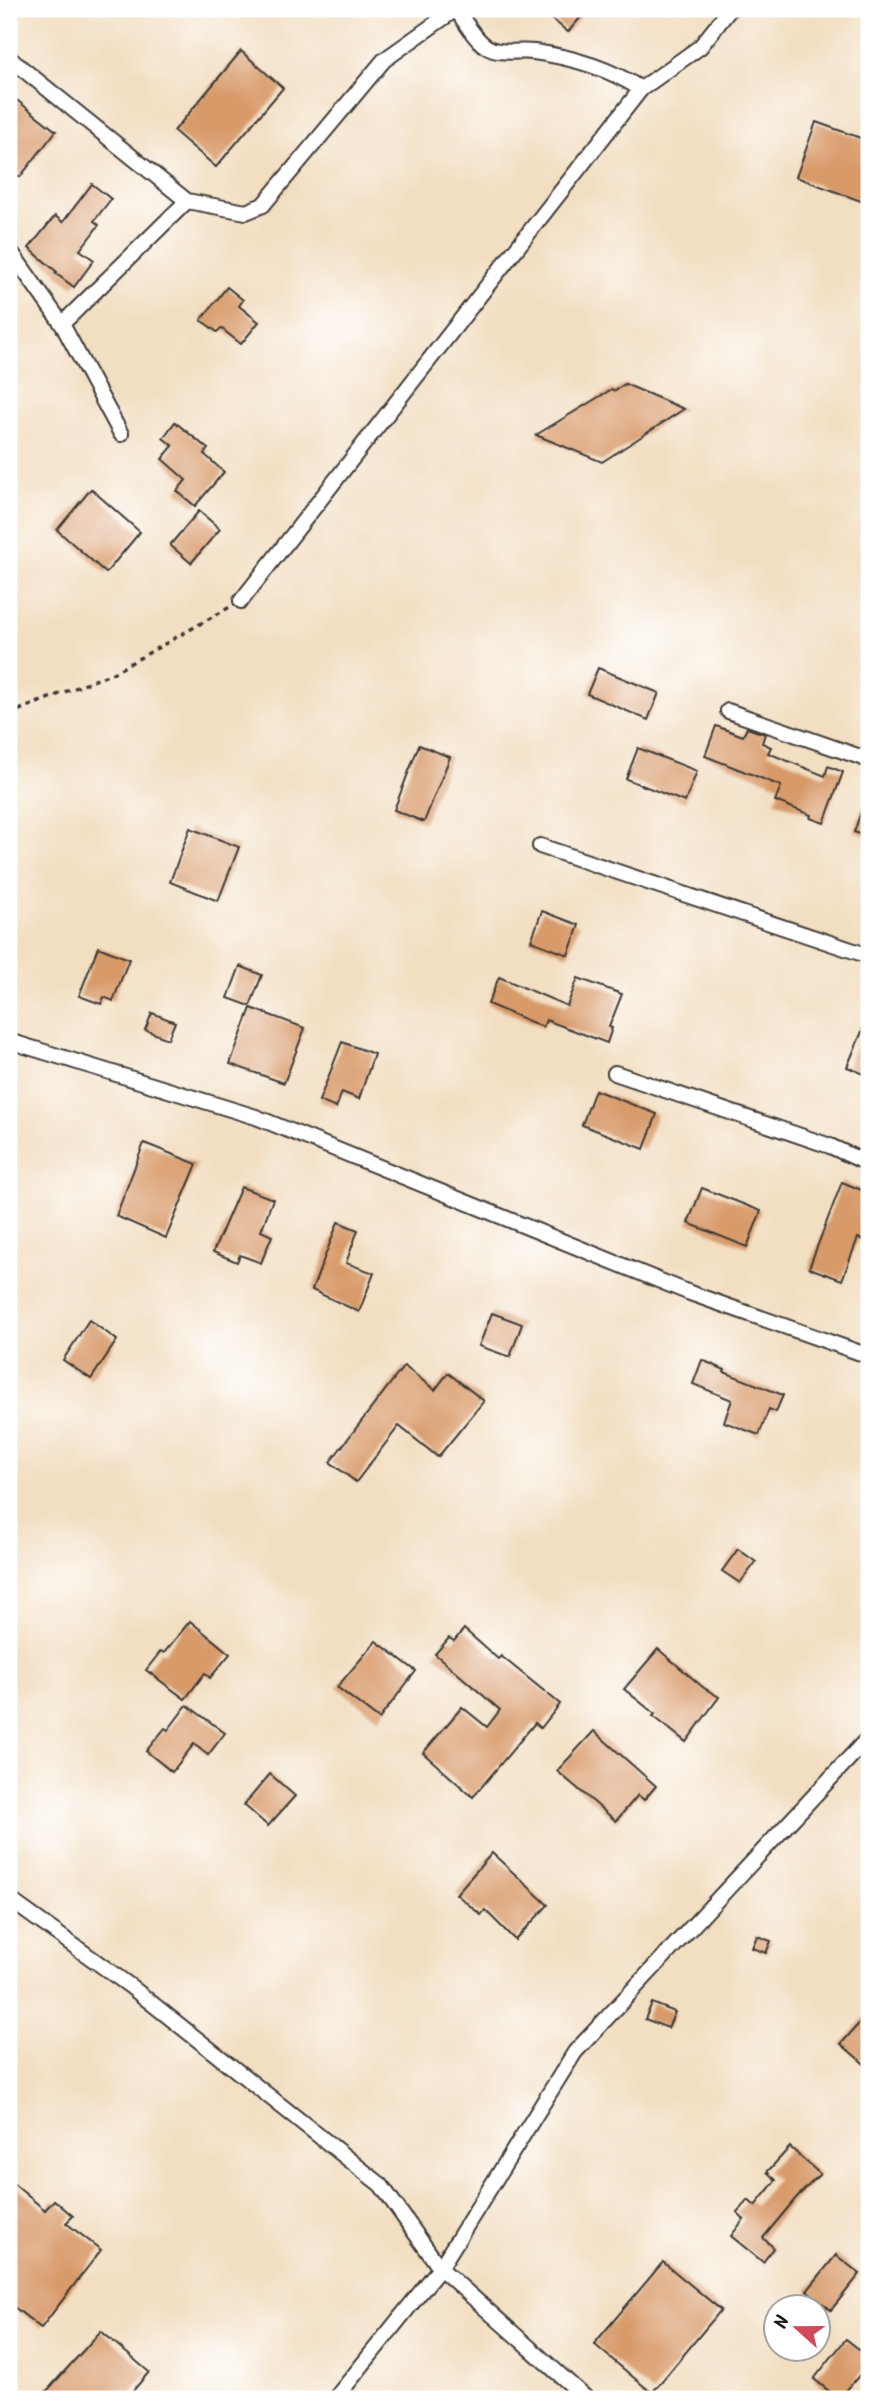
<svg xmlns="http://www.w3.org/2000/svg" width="878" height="2408" font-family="Kalam,sans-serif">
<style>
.building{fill:#d89a69}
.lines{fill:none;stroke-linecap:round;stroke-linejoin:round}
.street-casing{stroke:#3c3935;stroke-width:18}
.path{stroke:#3c3935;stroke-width:3.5;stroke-dasharray:5 5;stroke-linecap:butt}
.street{stroke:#fff;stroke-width:14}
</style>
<rect width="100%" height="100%" fill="#fff"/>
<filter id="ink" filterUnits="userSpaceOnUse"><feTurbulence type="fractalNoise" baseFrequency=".0143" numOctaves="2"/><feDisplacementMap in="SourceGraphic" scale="14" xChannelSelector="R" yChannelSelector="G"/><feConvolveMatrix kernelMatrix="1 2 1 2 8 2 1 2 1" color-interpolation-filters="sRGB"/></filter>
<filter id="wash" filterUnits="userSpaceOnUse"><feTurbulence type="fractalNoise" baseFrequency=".00686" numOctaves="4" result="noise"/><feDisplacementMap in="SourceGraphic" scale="28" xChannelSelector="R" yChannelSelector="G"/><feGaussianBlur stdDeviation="1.57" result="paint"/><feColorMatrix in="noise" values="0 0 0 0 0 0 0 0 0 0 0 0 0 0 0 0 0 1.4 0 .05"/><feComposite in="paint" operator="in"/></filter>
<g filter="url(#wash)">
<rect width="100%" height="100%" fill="#f2dec1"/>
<g id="blocks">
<g class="building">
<path d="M540,9H588L568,32Z"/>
<path d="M241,51L283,88L216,167L174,131Z"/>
<path d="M9,94L56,131L20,177L9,168Z"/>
<path d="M816,122L869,141V204L796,177Z"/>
<path d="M92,184L111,199L94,221L99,225L80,250L94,260L74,287L55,273L57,272L29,248L55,216L63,222Z"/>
<path d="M227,287L243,300L239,306L259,322L241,344L221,328L217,332L201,320Z"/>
<path d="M625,384L684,409L602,462L536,435L612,389L614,391Z"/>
<path d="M175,422L208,449L204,454L224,472L195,506L177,491L186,480L162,459L173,446L163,438Z"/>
<path d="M91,489L140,532L106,573L57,530Z"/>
<path d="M199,511L220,529L191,563L170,545Z"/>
<path d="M598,668L659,693L648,720L587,694Z"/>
<path d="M716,726L743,736L747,728L765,734L762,743L771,747L768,753L825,776L828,766L843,772L824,823L810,818L811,815L775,801L781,786L705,756Z"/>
<path d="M419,745L450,757L424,822L394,810Z"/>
<path d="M638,748L697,771L685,802L626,779Z"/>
<path d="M867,795H869V837L854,832Z"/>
<path d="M190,828L239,847L218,901L170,882Z"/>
<path d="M542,911L579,925L568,955L531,941Z"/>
<path d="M98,947L129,959L113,1001L104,997L101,1004L79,996Z"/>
<path d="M240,966L262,975L250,1006L228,998Z"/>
<path d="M499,977L567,1006L578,978L622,994L609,1027L612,1028L607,1043L546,1020L543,1027L488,1004Z"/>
<path d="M251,1008L305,1028L284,1083L230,1064Z"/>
<path d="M152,1013L175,1022L168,1039L145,1030Z"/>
<path d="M869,1015V1076L847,1067Z"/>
<path d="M342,1042L374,1054L359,1099L342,1092L336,1108L319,1101Z"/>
<path d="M595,1090L657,1114L644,1149L582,1125Z"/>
<path d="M144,1143L197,1164L166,1238L116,1216Z"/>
<path d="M842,1182L869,1193V1242L858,1238L842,1280L809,1268Z"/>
<path d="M241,1187L273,1199L261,1231L272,1236L261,1263L240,1255L237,1262L213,1252Z"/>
<path d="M702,1188L761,1211L747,1247L688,1223Z"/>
<path d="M338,1222L358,1230L346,1263L374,1273L359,1312L312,1290Z"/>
<path d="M492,1313L522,1324L510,1357L479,1346Z"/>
<path d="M89,1320L117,1340L91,1379L63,1360Z"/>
<path d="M702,1360L725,1370L724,1372L783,1395L776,1412L769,1409L759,1435L724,1422L732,1400L693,1384Z"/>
<path d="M404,1366L435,1390L448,1373L484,1401L438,1457L399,1426L356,1482L330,1462Z"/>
<path d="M738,1549L756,1562L740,1583L722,1571Z"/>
<path d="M190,1621L230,1654L210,1678L205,1673L185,1699L146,1670L161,1651L164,1653Z"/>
<path d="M464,1629L498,1659L501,1656L560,1704L541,1728L535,1723L473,1797L423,1753L462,1707L487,1727L500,1710L435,1654L449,1638L454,1641Z"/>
<path d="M376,1641L416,1671L379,1719L337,1687Z"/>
<path d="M658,1649L704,1688L719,1697L686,1742L653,1716L655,1714L624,1689Z"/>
<path d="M187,1705L225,1733L208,1755L194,1744L172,1772L146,1751L165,1728L168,1730Z"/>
<path d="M594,1731L656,1786L644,1800L638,1795L616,1821L557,1771Z"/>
<path d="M270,1774L295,1796L268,1826L244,1805Z"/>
<path d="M492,1853L548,1905L515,1940L485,1910L481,1915L456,1894Z"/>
<path d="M757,1936L771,1941L766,1953L752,1948Z"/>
<path d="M652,2003L675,2012L668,2028L645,2019Z"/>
<path d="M869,2012V2068L841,2044Z"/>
<path d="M790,2147L820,2174L796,2198L763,2238L774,2248L763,2262L731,2236L744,2219L737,2212L748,2200L755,2206L776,2180L767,2172Z"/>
<path d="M9,2180L45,2210L54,2200L73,2216L66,2223L101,2250L41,2328L9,2303Z"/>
<path d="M836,2255L860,2274L831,2310L807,2291Z"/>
<path d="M663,2262L721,2310L652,2393L594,2344Z"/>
<path d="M101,2331L149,2372L126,2399H52L45,2393Z"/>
<path d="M846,2339L869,2357V2364L839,2399L814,2379Z"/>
</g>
</g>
</g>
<g filter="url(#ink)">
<use href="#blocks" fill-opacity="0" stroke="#3c3935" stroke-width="2"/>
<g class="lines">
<g class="street-casing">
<g id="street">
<path d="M456,9C465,21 474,39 487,47C498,55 521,50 534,52C571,57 610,69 641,89"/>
<path d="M9,58L187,201L246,212L263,205L384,60L456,9"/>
<path d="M9,249L62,324L121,434"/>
<path d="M62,324L187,201"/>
<path d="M241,601L641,89L700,47L730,9"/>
<path d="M728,711L869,760"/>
<path d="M540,846L869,956"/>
<path d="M9,1041L256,1117L690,1293L869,1356"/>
<path d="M615,1073L830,1146L869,1164"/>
<path d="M9,1899L130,1986L381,2185L440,2268L587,2399"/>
<path d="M335,2399L440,2268L575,2052L869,1737"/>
</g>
</g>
<path class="path" d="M9,714L113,673L230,607"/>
<use href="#street" class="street"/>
</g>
</g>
<rect width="878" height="2408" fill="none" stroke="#fff" stroke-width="35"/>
<g transform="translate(797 2328) rotate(291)"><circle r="33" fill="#ffffff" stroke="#a4a4a4" stroke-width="2"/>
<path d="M0-5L12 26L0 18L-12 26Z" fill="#d1495b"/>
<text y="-10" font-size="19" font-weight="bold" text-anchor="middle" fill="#1c1c1c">N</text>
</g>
</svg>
